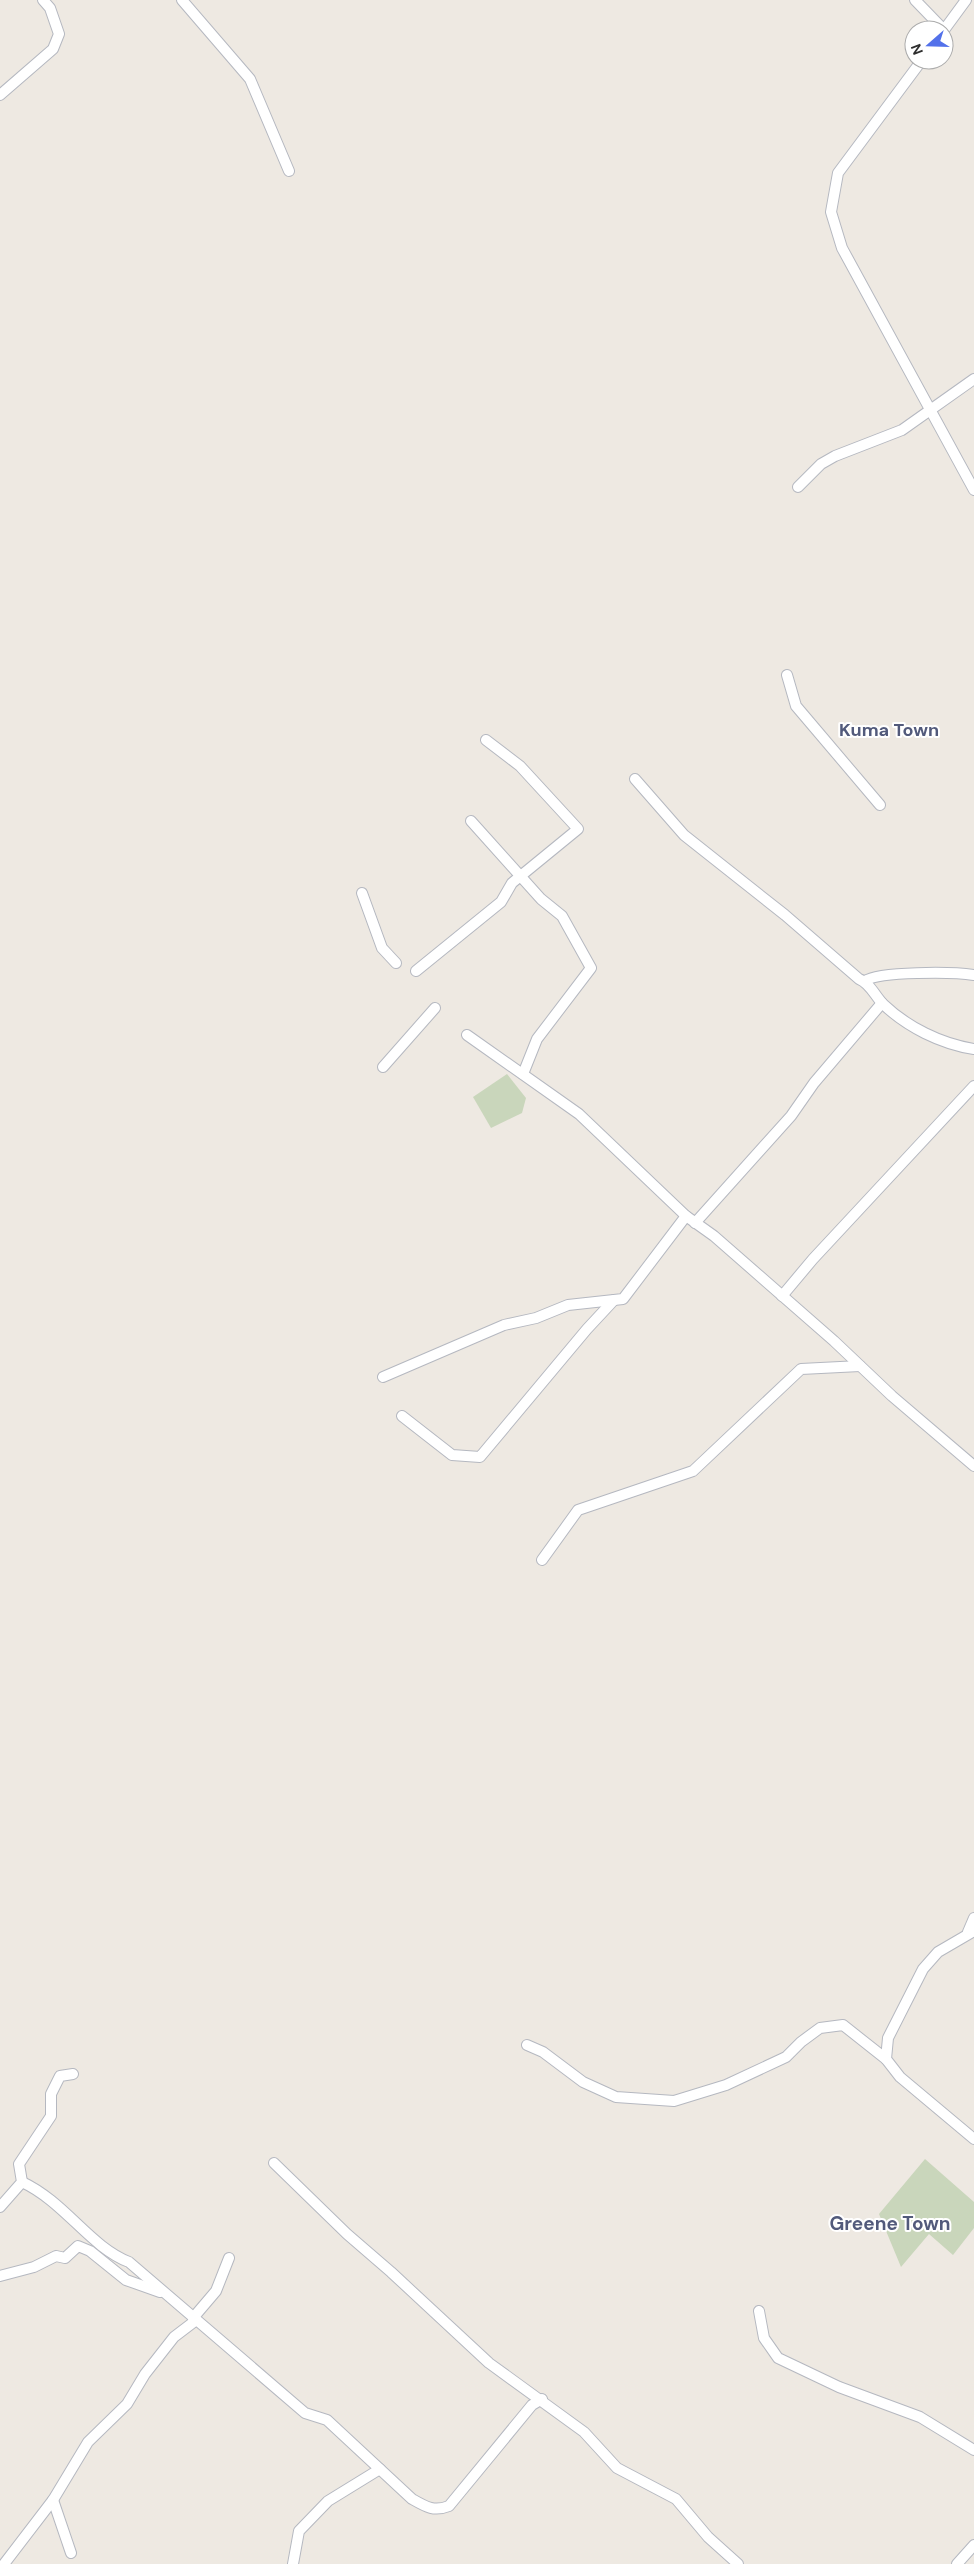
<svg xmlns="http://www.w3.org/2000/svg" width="974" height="2564" font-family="'DM Sans',sans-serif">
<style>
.cemetery{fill:#c9d6bb}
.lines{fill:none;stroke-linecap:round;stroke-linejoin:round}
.minor-casing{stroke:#b5b8c0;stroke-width:12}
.minor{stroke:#fff;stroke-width:10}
.labels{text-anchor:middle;stroke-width:4;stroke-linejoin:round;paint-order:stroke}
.neighbourhood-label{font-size:18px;font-weight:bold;fill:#525a7b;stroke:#fff}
.quarter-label{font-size:19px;font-weight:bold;fill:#525a7b;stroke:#fff}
</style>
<rect width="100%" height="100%" fill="#eee9e2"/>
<g class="cemetery">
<path d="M507,1074L526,1098L522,1113L491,1128L473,1097Z"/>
<path d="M925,2159L974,2202V2228L953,2255L929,2234L901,2267L879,2214Z"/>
</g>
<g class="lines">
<g class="minor-casing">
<g id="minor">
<path d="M182,0L250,79L289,171"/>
<path d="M915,0L944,30L966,0"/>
<path d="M922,60L838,173L831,212L842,248L974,490"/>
<path d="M0,95L53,49L59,34L50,8L43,0"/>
<path d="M798,487L821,464L835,456L902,430L974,379"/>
<path d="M787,675L796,706L880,805"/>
<path d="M635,779L684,835L785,915L859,979C870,983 875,996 883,1004C907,1027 941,1044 974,1049"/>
<path d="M471,821L541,899L562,916L591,968L537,1039L523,1074"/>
<path d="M362,893L382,948L396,963"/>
<path d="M416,971L501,902L512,883L578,829L520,766L486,740"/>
<path d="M865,981C879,971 954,972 974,975"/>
<path d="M467,1035L579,1114L686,1216L714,1236L834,1341L892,1396L974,1466"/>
<path d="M383,1067L435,1008"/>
<path d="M695,1223L791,1116L814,1083L882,1003"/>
<path d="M782,1296L813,1259L974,1086"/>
<path d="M383,1377L504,1325L536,1318L568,1305L623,1299L686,1216"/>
<path d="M402,1416L452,1455L480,1457L587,1329L614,1300"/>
<path d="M542,1560L578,1510L693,1471L801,1369L860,1366"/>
<path d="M974,1931L938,1952L923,1969L888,2038L886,2059L900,2077L974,2139"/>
<path d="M968,1932L974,1918"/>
<path d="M527,2045L543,2052L583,2082L616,2097L674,2101L726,2085L786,2057L801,2042L820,2028L843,2025L886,2059"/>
<path d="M274,2163L347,2234L391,2272L489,2363L584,2432L617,2468L676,2499L708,2537L738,2564"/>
<path d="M22,2182C65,2202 90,2247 129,2262L305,2413L327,2420L412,2499C426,2507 434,2512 449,2506L532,2405L542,2399"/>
<path d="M0,2207L22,2182L19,2164L51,2116V2094L60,2076L73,2074"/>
<path d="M0,2276L34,2267L56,2256L65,2258L78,2246L90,2251L126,2280L160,2292"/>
<path d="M759,2311L764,2338L778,2358L839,2387L920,2417L974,2450"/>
<path d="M193,2318L216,2291L229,2258"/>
<path d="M53,2500L71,2553"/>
<path d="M4,2564L53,2500L88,2442L127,2404L145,2374L174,2337L195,2321"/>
<path d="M293,2564L299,2531L328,2501L380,2469"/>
<path d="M957,2564L974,2545"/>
</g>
</g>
<use href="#minor" class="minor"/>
</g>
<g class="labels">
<g class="neighbourhood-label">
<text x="889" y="736">Kuma Town</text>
</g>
<g class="quarter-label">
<text x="890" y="2230">Greene Town</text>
</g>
</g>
<g transform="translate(929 45) rotate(250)"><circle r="24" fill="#ffffff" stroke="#ababab"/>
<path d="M0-4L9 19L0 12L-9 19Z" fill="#5371ea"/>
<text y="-8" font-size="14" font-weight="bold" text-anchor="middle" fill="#2e2e2e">N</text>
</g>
</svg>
